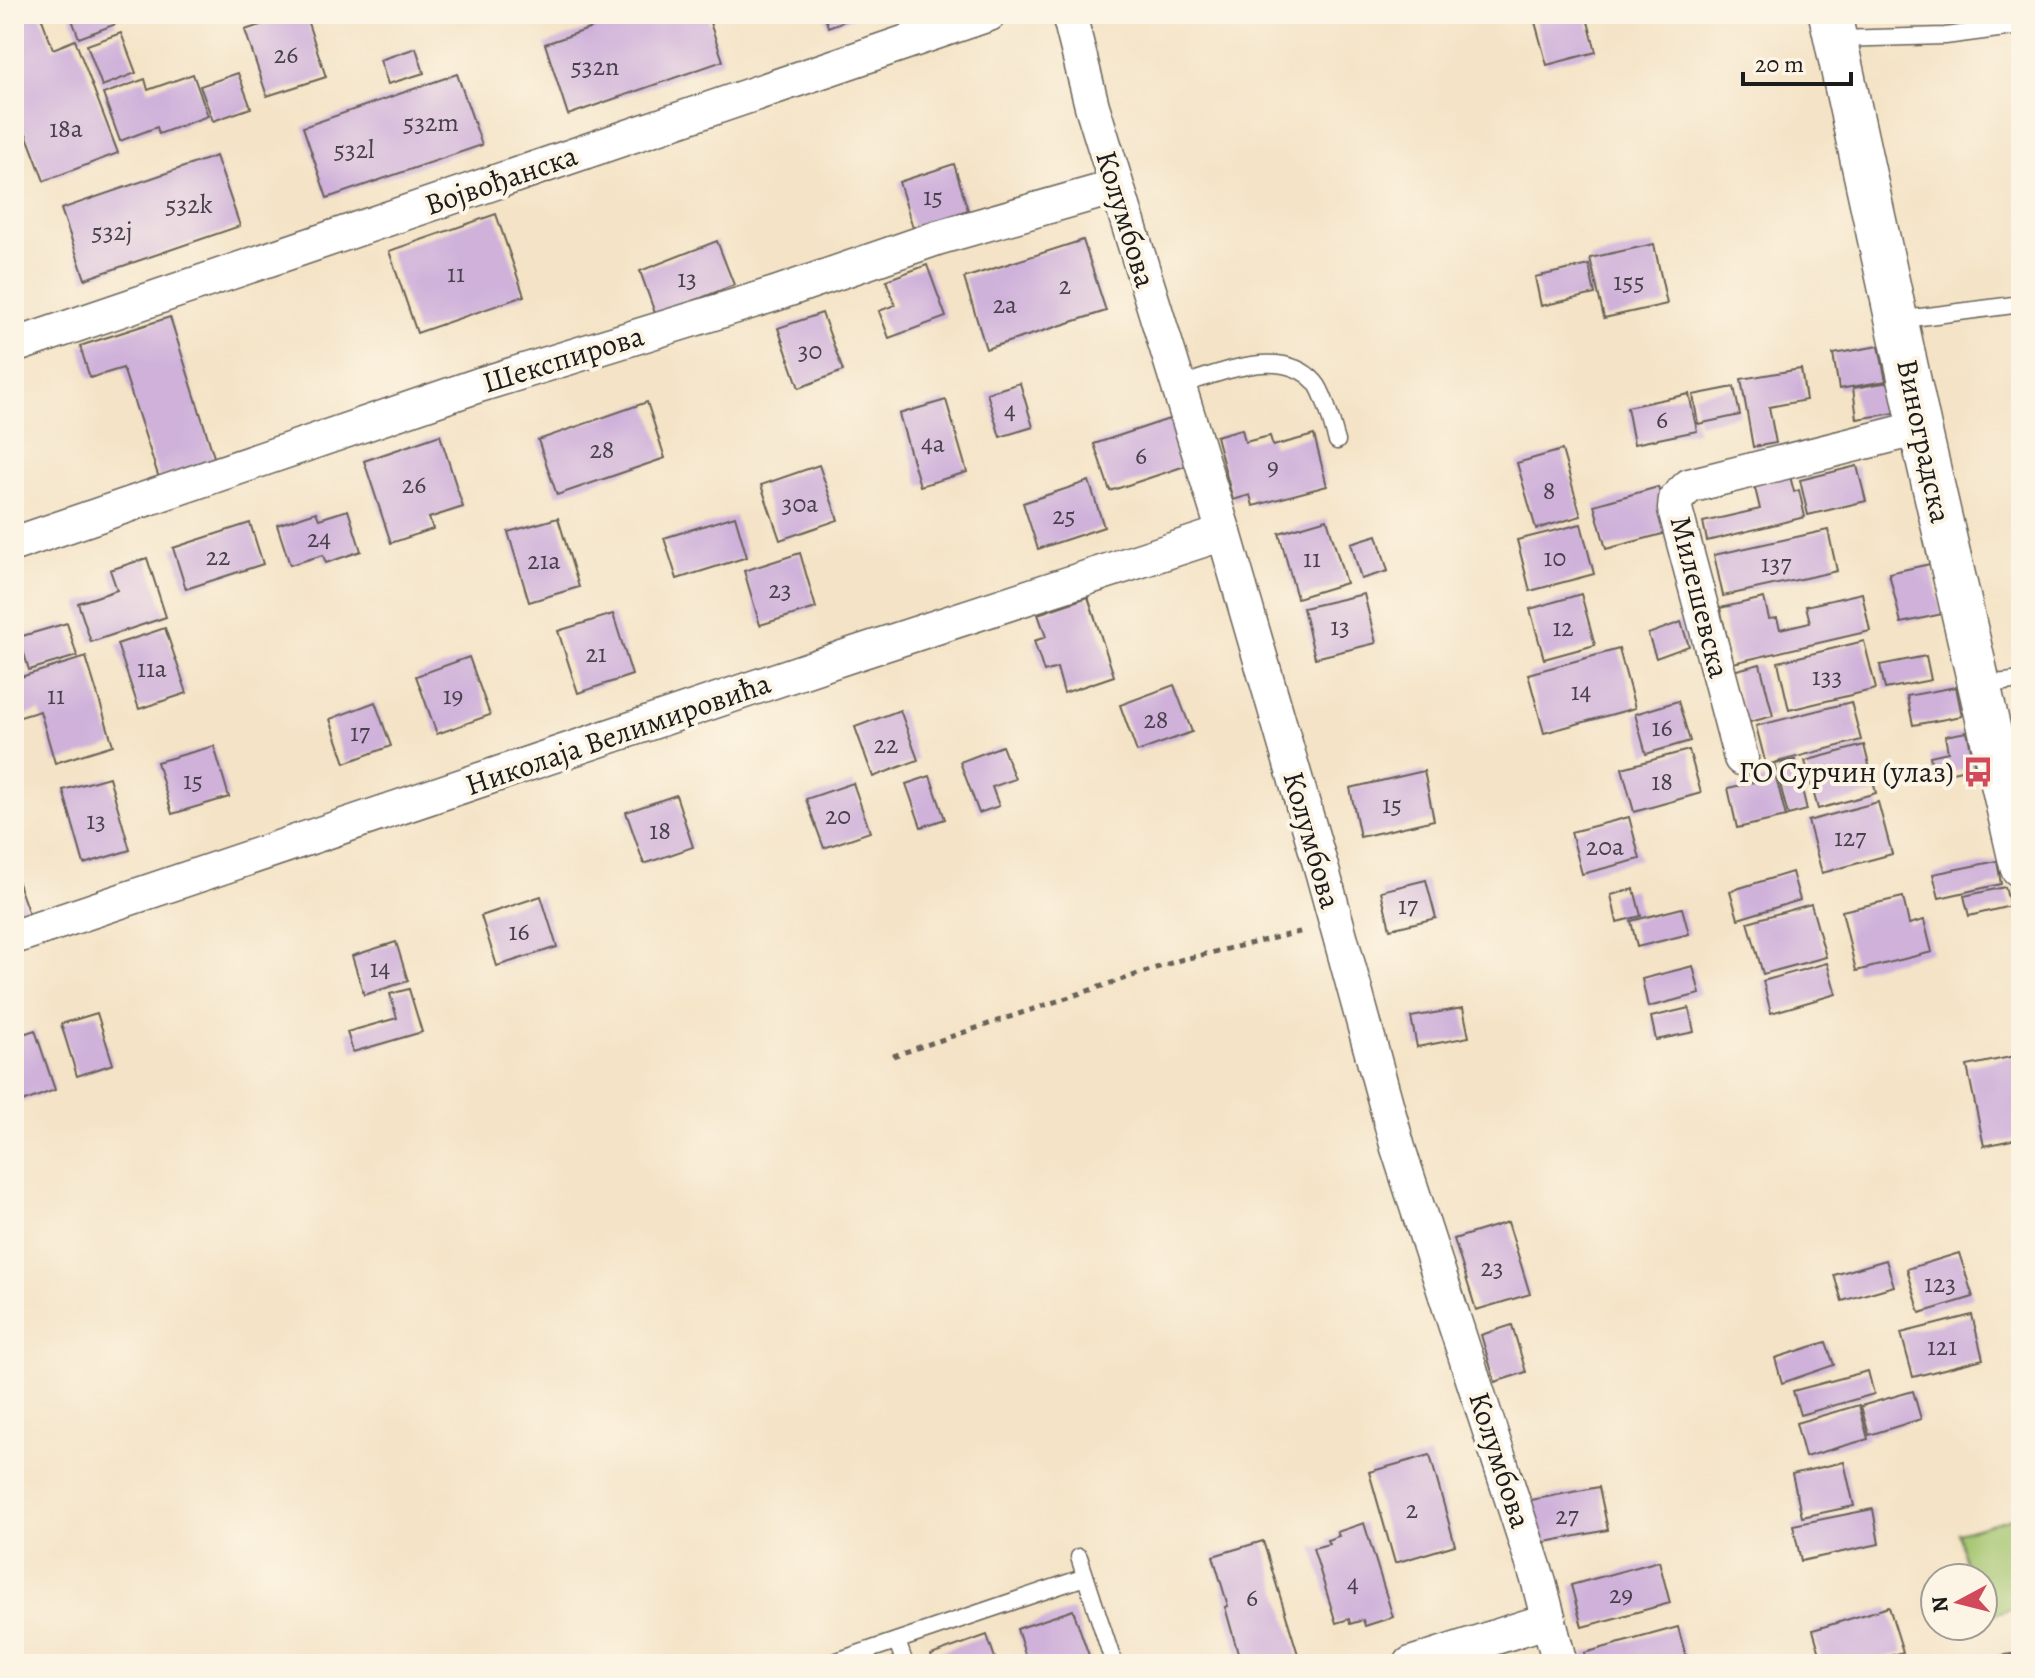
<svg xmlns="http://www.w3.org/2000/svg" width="2035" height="1678" font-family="Alegreya,serif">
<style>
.green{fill:#a2c46d;stroke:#5f7044;stroke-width:2}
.building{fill:#cfb1da}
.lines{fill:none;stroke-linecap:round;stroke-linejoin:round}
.service-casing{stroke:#686258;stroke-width:19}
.minor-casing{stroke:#686258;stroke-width:37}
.tertiary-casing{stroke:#686258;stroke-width:45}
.path{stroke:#686258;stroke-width:5;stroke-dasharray:6 6;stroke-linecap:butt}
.service{stroke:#fff;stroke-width:16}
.minor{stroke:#fff;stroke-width:34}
.tertiary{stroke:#fff;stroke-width:42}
.labels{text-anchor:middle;stroke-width:8;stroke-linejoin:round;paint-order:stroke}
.number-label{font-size:26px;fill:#49414c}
.street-label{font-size:30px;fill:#1c1c1c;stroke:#fcf5e5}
.poi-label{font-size:30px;fill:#1c1c1c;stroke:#fcf5e5;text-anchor:end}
</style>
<rect width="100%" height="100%" fill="#fcf5e5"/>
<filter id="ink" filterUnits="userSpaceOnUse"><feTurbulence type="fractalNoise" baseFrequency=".0125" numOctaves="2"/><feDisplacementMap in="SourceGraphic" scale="16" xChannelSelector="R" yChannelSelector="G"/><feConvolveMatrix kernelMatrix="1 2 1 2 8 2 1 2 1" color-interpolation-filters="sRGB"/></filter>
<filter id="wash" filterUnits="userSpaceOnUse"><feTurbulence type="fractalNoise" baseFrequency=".006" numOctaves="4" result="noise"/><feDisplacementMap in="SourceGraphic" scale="32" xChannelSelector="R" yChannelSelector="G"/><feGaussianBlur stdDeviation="1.8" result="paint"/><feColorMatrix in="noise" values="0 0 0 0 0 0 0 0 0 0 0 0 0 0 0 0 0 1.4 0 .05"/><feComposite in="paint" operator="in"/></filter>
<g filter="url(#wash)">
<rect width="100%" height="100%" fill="#f4e3c6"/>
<path class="green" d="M2021,1515V1606L1983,1617V1578H1970L1958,1533Z"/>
<g id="blocks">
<g class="building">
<path d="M14,14H40L53,49L75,40L118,153L44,181L14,102Z"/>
<path d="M70,14H112L116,24L79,38Z"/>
<path d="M294,14H305L326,77L267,96L245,30Z"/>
<path d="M633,14H707L723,61L568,115L545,44Z"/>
<path d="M824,14H863L828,27Z"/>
<path d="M1566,14H1586L1596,52L1547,65L1535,22Z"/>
<path d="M121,33L136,73L102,86L87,45Z"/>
<path d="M416,48L424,73L388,84L380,60Z"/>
<path d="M238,73L251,108L213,121L200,86Z"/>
<path d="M193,74L208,116L159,134L157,127L120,141L103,94L145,79L148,90Z"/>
<path d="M457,74L482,145L327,198L303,127Z"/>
<path d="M216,156L240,226L85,279L61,209Z"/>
<path d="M954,164L968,210L913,228L899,182Z"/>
<path d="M496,214L524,296L417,333L389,251Z"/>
<path d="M1083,240L1106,311L986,349L964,278Z"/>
<path d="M717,241L734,285L656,316L640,271Z"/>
<path d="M1654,244L1667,304L1604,318L1590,258Z"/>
<path d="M927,265L946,317L889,338L879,311L895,305L886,280Z"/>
<path d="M1589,265L1595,294L1541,306L1535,277Z"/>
<path d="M822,313L843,371L799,388L778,328Z"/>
<path d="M170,317L215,460L159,478L123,368L90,378L80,346Z"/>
<path d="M1879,346L1886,381L1839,389L1833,354Z"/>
<path d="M1801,369L1806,400L1769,407L1776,443L1753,447L1741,379Z"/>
<path d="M1890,382L1895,413L1857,419L1853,388Z"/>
<path d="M1020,383L1033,427L1000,437L987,393Z"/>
<path d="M1734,387L1740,415L1698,424L1693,395Z"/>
<path d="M1689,394L1697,431L1634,444L1627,407Z"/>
<path d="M946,400L967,472L920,486L899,414Z"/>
<path d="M647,402L665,458L557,495L538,440Z"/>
<path d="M1172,418L1188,465L1110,491L1094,444Z"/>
<path d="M1242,429L1245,442L1270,436L1273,446L1314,435L1327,486L1253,506L1250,495L1233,500L1216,436Z"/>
<path d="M440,435L463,507L429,518L433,529L391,543L364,461Z"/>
<path d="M1562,450L1581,516L1536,529L1517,463Z"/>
<path d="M819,465L838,520L780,540L761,485Z"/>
<path d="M1857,466L1866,501L1808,515L1800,480Z"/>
<path d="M1790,476L1794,492L1799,490L1805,517L1707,541L1703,522L1760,509L1754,484Z"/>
<path d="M1089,481L1104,527L1038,549L1023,503Z"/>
<path d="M1658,487L1670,532L1606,549L1594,505Z"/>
<path d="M348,510L361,551L326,563L323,555L290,565L277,525L316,512L319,519Z"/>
<path d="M735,516L747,557L677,579L664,538Z"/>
<path d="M558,518L579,587L529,602L508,532Z"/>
<path d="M1327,519L1346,583L1297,598L1279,533Z"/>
<path d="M250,523L263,564L186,589L173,548Z"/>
<path d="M1581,524L1594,574L1530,591L1517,540Z"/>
<path d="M1828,530L1837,571L1723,596L1714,555Z"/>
<path d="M1377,535L1388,571L1361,579L1351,543Z"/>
<path d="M800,553L816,608L760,625L744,571Z"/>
<path d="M147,558L166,617L91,642L78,603L117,590L110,570Z"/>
<path d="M1930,564L1942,614L1901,623L1889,573Z"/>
<path d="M1862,593L1870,631L1733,663L1720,608L1764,598L1769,619L1777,618L1780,629L1810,622L1806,606Z"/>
<path d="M1364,594L1376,643L1315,658L1303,608Z"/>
<path d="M1581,594L1595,645L1544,659L1530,609Z"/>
<path d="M1088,597L1114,676L1064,693L1057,668L1044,672L1034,641L1046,637L1038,614Z"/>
<path d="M613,614L632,675L578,693L558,631Z"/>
<path d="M1681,622L1689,646L1656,658L1648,634Z"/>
<path d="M67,623L77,656L29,670L19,637Z"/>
<path d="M165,628L187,693L139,709L117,644Z"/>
<path d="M1864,641L1876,689L1789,710L1778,662Z"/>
<path d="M15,646L22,670L14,672V647Z"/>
<path d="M1619,649L1635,708L1544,733L1528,674Z"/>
<path d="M1926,656L1931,680L1885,689L1880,665Z"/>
<path d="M86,657L113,745L55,763L40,711L14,719V679Z"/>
<path d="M469,657L490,715L437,734L416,676Z"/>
<path d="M1760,664L1773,716L1746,723L1733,671Z"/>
<path d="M1174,685L1192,732L1137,752L1120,705Z"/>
<path d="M1956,687L1962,716L1913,725L1907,696Z"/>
<path d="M1678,701L1690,741L1646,754L1635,714Z"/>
<path d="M375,702L391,746L345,763L330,719Z"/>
<path d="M1851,702L1861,740L1766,765L1756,726Z"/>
<path d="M900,710L918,760L873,777L855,727Z"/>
<path d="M1967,732L1975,767L1934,776L1930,756L1948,752L1945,736Z"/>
<path d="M1864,745L1876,793L1818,809L1805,761Z"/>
<path d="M214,746L229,797L172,814L157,762Z"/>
<path d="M1002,746L1015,779L992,787L999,806L979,813L960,762Z"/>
<path d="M1689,750L1701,793L1634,812L1622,768Z"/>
<path d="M1795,760L1807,810L1788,815L1775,764Z"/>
<path d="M1424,771L1434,820L1360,837L1350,788Z"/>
<path d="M930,776L945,819L921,827L906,784Z"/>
<path d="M109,777L130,850L84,864L63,790Z"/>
<path d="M1776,777L1786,817L1737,828L1728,788Z"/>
<path d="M853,783L870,832L824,848L806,799Z"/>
<path d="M676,795L693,847L644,864L626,812Z"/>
<path d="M1878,802L1892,854L1822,873L1808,821Z"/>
<path d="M1629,817L1640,859L1582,874L1571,832Z"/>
<path d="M1997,861L2001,884L1939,898L1933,874Z"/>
<path d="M14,872L30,917L14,922Z"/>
<path d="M1792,872L1800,900L1738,919L1730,891Z"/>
<path d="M1426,880L1436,918L1390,929L1381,891Z"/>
<path d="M2005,887L2010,906L1969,916L1964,896Z"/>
<path d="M1634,889L1641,916L1617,922L1611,895Z"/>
<path d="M541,896L557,947L497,966L481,916Z"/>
<path d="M1903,897L1909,924L1924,920L1932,952L1856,971L1842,911Z"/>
<path d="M1811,904L1826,957L1763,974L1748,922Z"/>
<path d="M1682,908L1689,934L1637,947L1631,921Z"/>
<path d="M396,942L408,981L364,995L352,956Z"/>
<path d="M1827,963L1836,994L1771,1013L1763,981Z"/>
<path d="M1693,966L1700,994L1648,1007L1642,979Z"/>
<path d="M409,989L422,1032L353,1052L347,1032L397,1018L390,994Z"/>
<path d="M1463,1008L1469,1037L1417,1047L1411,1017Z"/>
<path d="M1689,1008L1694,1032L1656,1040L1651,1017Z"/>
<path d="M97,1013L113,1064L77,1076L61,1024Z"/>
<path d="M35,1030L55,1090L14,1105V1037Z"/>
<path d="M2020,1055L2021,1138L1984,1146L1967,1066Z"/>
<path d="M1508,1222L1530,1294L1476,1310L1454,1239Z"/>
<path d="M1959,1253L1973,1297L1920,1313L1907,1269Z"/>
<path d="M1886,1260L1894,1286L1842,1301L1834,1275Z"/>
<path d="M1972,1315L1983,1359L1913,1377L1901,1333Z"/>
<path d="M1512,1325L1526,1372L1495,1382L1481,1335Z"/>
<path d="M1826,1342L1834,1365L1782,1383L1775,1358Z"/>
<path d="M1868,1371L1874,1394L1800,1415L1793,1391Z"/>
<path d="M1913,1391L1921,1419L1869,1435L1861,1406Z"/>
<path d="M1859,1405L1868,1439L1805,1457L1796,1423Z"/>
<path d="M1430,1455L1455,1545L1395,1563L1369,1472Z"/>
<path d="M1844,1462L1854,1506L1802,1517L1792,1474Z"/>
<path d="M1599,1487L1608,1530L1535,1544L1526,1501Z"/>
<path d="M1873,1509L1879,1544L1801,1561L1793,1525Z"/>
<path d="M1364,1523L1393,1617L1365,1626L1363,1620L1350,1624L1349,1619L1336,1623L1313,1548L1329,1544L1327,1540L1339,1536L1337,1532Z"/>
<path d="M1263,1541L1301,1664H1238L1236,1658L1239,1657L1225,1607L1228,1606L1213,1556Z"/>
<path d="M1659,1561L1670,1603L1582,1627L1571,1585Z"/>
<path d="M1889,1607L1903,1652L1864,1664H1823L1813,1630Z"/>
<path d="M1073,1610L1092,1664H1028L1017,1629Z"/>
<path d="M1678,1627L1688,1664H1587L1584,1653Z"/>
<path d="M987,1635L997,1664H934L931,1655Z"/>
<path d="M2012,1654L2014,1664H1977L1976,1660Z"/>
</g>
</g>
</g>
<g filter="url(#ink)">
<use href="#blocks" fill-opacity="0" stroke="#686258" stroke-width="2"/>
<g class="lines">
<g class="service-casing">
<g id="service">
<path d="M1837,39L1945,36L2021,26"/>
<path d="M1897,320L2021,304"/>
<path d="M1177,386C1217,375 1281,344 1315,382C1325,393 1332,426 1337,441"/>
<path d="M1979,685L2021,680"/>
<path d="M1079,1557L1114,1664"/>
<path d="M897,1641L905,1664"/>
<path d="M828,1664L1085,1577"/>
</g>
</g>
<g class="minor-casing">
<g id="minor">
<path d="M1069,14L1092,106L1224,533L1323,874L1398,1148L1538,1579L1560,1664"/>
<path d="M14,346L989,14"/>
<path d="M14,544L479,385L775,294L937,238L1116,187"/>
<path d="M1741,758L1675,509L1676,499L1689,486L1920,428"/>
<path d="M14,937L854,654L1224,533"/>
<path d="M1411,1664L1549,1620"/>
</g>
</g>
<g class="tertiary-casing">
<path id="tertiary" d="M1830,14L1920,428L2021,866"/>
</g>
<path class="path" d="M893,1056L1180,960L1304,931"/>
<use href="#service" class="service"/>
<use href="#minor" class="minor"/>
<use href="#tertiary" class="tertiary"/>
</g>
</g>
<defs>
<g id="bus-bare" transform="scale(2.4)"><path d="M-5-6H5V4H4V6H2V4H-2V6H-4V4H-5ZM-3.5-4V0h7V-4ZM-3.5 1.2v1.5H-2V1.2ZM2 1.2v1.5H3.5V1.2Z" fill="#d1495b" stroke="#fcf5e5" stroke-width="2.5" paint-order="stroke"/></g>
</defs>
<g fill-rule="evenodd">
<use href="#bus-bare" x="1978" y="772"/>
</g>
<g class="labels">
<g class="number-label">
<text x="286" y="63">26</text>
<text x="595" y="75">532n</text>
<text x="431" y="131">532m</text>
<text x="66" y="137">18a</text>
<text x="354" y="158">532l</text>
<text x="933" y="205">15</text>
<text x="189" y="213">532k</text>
<text x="112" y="240">532j</text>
<text x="456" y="282">11</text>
<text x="687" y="287">13</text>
<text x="1629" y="290">155</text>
<text x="1065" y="294">2</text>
<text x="1005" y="313">2a</text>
<text x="810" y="359">30</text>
<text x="1010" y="419">4</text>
<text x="1662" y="428">6</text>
<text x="933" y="452">4a</text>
<text x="602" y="458">28</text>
<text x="1141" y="464">6</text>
<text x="1273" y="475">9</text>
<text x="414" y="493">26</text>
<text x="1549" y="499">8</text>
<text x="800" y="512">30a</text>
<text x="1064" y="524">25</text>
<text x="319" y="547">24</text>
<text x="218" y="565">22</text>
<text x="1555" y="566">10</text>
<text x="1312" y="567">11</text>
<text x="544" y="569">21a</text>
<text x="1776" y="572">137</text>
<text x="780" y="598">23</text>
<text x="1340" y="635">13</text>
<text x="1563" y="636">12</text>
<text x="596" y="662">21</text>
<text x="152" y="677">11a</text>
<text x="1827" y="685">133</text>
<text x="1581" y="700">14</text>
<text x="56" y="704">11</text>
<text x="453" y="704">19</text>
<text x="1156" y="728">28</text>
<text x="1662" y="736">16</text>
<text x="360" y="741">17</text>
<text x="886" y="753">22</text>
<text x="193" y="789">15</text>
<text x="1662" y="790">18</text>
<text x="1392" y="813">15</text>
<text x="838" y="824">20</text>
<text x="96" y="829">13</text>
<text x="660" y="839">18</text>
<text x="1850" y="846">127</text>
<text x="1605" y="855">20a</text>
<text x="1408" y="914">17</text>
<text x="519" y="940">16</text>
<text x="380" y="977">14</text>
<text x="1492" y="1276">23</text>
<text x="1940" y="1292">123</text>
<text x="1942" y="1355">121</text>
<text x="1412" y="1518">2</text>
<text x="1567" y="1524">27</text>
<text x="1353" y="1592">4</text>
<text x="1621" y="1603">29</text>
<text x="1252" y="1606">6</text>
</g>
<g class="street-label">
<text transform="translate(501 180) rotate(-19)" y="10">Војвођанска</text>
<text transform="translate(1126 219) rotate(73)" y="10">Колумбова</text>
<text transform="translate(563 359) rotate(-17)" y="10">Шекспирова</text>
<text transform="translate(1924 441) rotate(78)" y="10">Виноградска</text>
<text transform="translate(1700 597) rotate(76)" y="10">Милешевска</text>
<text transform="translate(618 734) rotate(-19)" y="10">Николаја Велимировића</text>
<text transform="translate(1312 840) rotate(74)" y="10">Колумбова</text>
<text transform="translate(1500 1460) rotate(72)" y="10">Колумбова</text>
</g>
<g class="poi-label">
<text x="1954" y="782">ГО Сурчин (улаз)</text>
</g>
</g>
<rect width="2035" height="1678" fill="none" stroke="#fcf5e5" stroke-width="48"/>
<g transform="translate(1959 1602) rotate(263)"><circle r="38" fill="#fcf5e5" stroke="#a29e95" stroke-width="2"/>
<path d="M0-6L14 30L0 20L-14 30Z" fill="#d1495b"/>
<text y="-12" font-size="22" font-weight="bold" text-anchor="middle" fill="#1c1c1c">N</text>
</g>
<path d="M1743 72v12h108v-12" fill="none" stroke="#1c1c1c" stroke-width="4"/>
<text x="1755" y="72" font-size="24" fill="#1c1c1c" stroke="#fcf5e5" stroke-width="6" paint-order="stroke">20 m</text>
</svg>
